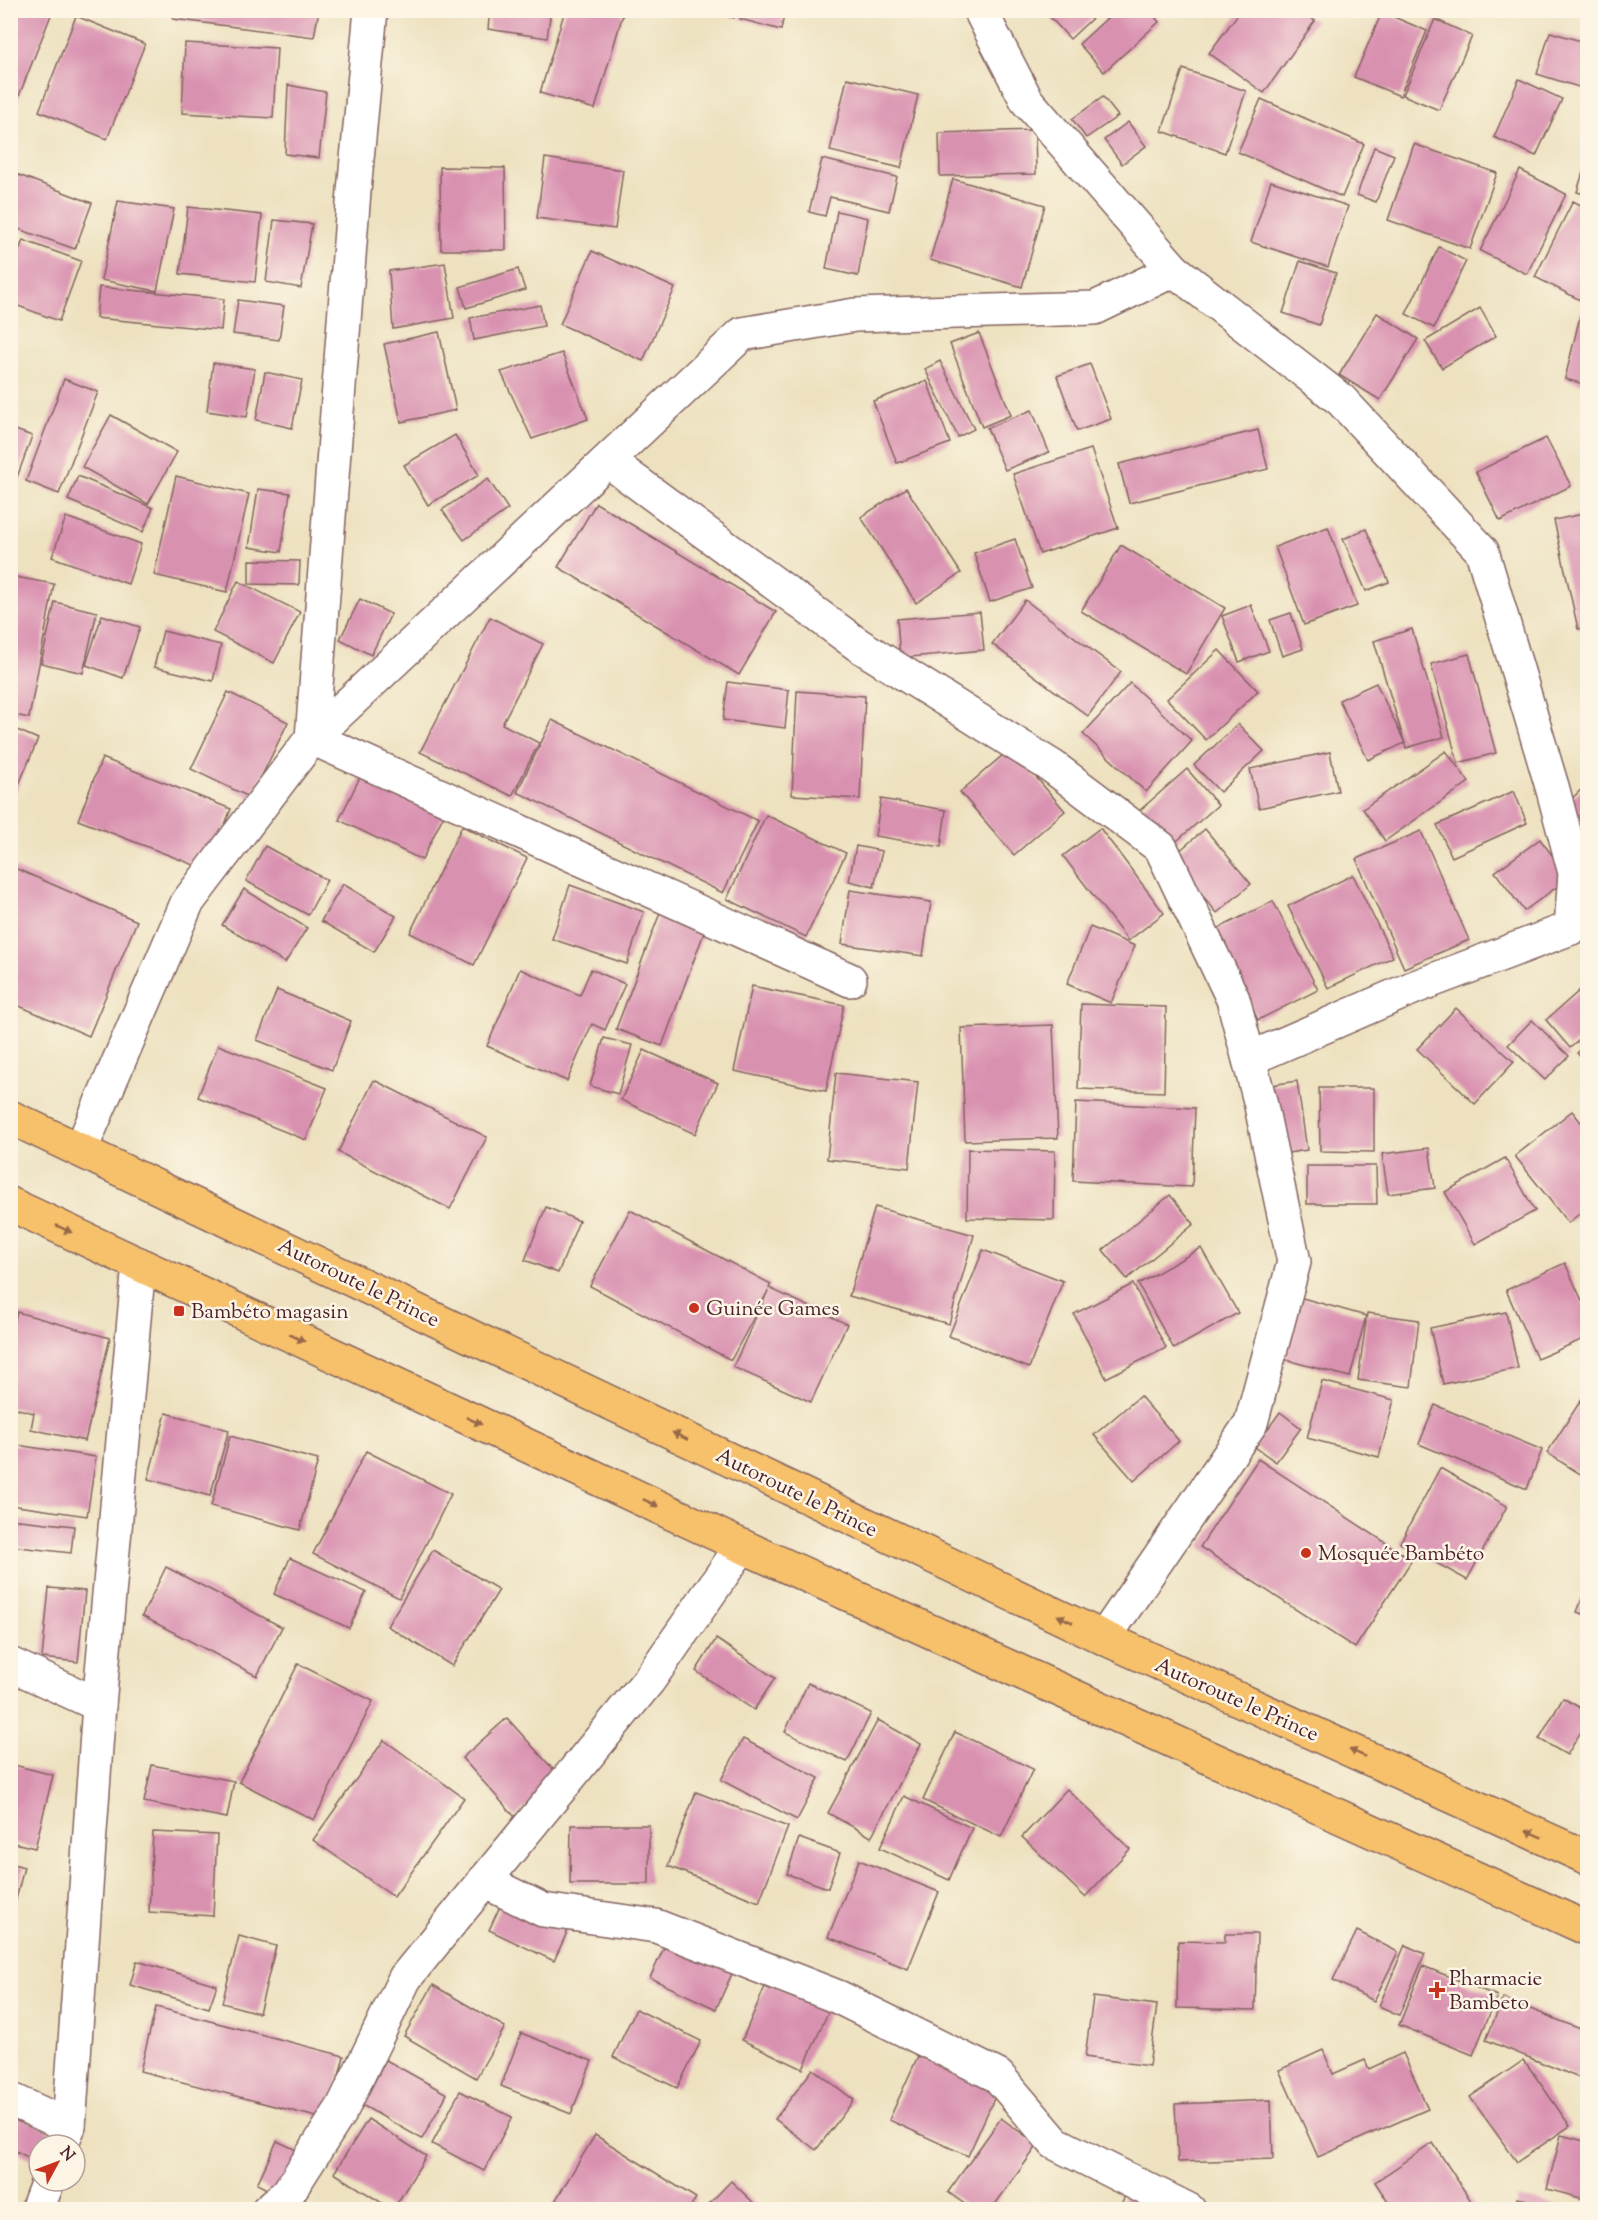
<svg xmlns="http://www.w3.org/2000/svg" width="1598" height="2220" font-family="'Sorts Mill Goudy',serif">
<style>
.building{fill:#d991b0}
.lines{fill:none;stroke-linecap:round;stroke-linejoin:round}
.minor-casing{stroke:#83635f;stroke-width:36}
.major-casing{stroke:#83635f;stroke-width:36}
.minor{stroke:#fff;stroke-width:33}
.major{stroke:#f7c06b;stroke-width:33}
.oneway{fill:#986748}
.poi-dot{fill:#c8321e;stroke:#fcf5e5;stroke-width:2}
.labels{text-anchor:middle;stroke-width:5;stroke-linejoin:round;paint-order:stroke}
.street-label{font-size:21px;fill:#4a1f2b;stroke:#fcf5e5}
.poi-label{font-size:21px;fill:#4a1f2b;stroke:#fcf5e5;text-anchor:start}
</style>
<rect width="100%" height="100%" fill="#fcf5e5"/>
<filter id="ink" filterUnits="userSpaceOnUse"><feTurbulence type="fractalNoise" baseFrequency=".0167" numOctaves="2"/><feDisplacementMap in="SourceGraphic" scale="12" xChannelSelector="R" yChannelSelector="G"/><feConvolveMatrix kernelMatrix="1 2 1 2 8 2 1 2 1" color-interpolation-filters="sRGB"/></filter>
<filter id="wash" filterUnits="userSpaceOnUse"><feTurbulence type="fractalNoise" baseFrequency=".008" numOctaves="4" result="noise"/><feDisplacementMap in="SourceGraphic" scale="24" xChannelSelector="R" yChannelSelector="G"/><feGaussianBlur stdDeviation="1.35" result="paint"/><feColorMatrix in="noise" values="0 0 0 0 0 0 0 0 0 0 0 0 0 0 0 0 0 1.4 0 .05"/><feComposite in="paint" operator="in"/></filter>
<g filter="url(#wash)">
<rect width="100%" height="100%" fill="#ede1bf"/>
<g id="blocks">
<g class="building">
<path d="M18,10H53L11,116L10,30Z"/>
<path d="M174,10H319L314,37L173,19Z"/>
<path d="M490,10H551L547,38L488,29Z"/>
<path d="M565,10H611L623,14L595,109L540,93Z"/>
<path d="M712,10H735L734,18L712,11Z"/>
<path d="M741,10H785L781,30L740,19Z"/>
<path d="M1055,10H1101L1070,39L1049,16Z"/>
<path d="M1116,10H1149L1159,22L1104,72L1079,44Z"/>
<path d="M1241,10H1300L1315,21L1264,93L1209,53Z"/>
<path d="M1382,12L1427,31L1400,96L1354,77Z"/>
<path d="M76,16L145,44L107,139L39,111Z"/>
<path d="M1435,19L1472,36L1439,110L1403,95Z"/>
<path d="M1550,32L1588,43V90L1537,74Z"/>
<path d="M185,43L277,48L273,118L182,113Z"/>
<path d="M1183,69L1246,91L1225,153L1162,131Z"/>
<path d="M847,78L918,95L901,168L830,151Z"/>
<path d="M1519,79L1562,99L1536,156L1494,137Z"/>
<path d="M288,85L326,92L319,158L285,154Z"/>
<path d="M1103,97L1118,116L1086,138L1072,119Z"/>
<path d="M1261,99L1364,144L1342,197L1238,152Z"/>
<path d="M1128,122L1146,146L1122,164L1104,140Z"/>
<path d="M1035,130L1036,174L940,176L939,133Z"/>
<path d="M1414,144L1497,173L1470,249L1388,220Z"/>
<path d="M1374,147L1394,155L1376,202L1357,195Z"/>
<path d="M545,158L623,170L615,229L537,218Z"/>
<path d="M822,159L897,177L889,211L830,197L825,216L809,212Z"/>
<path d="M1587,159H1588V195L1577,192Z"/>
<path d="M440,167L505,168L506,250H441Z"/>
<path d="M1520,170L1566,194L1527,274L1480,251Z"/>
<path d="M16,174L92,203L75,249L10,226V188Z"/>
<path d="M953,179L1045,205L1022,287L930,260Z"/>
<path d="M1271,181L1348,206L1328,267L1251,242Z"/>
<path d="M118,201L174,209L157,291L101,280Z"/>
<path d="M1573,201L1588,209V304L1535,277Z"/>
<path d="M188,207L262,215L255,282L180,274Z"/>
<path d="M837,211L868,218L858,276L826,269Z"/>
<path d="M274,220L312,224L301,288L266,282Z"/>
<path d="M23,240L81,261L59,321L10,303V275Z"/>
<path d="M1439,247L1466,261L1434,328L1406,314Z"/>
<path d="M592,251L675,288L643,361L560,324Z"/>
<path d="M1300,261L1336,273L1319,325L1283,313Z"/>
<path d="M445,263L454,318L393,329L389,271Z"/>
<path d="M518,269L525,290L466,308L460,287Z"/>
<path d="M99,287L224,299L221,330L96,318Z"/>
<path d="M238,300L284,306L279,340L233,334Z"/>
<path d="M540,305L544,326L474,340L470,318Z"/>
<path d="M1480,308L1496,336L1442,368L1425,341Z"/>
<path d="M1581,312L1588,314V385L1565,379Z"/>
<path d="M1377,313L1418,339L1380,400L1339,375Z"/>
<path d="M439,332L456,410L401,422L384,344Z"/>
<path d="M979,333L1011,415L982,427L950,344Z"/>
<path d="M562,353L588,419L532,439L501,372Z"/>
<path d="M940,361L974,429L958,437L925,369Z"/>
<path d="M213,363L255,369L247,417L207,411Z"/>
<path d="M1090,364L1111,419L1077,431L1057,376Z"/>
<path d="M265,372L302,380L292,428L256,420Z"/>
<path d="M64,379L98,392L59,494L26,481Z"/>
<path d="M927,381L950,443L897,463L873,401Z"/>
<path d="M1032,410L1049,452L1005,470L987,428Z"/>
<path d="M111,415L177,452L148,504L82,467Z"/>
<path d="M10,428L32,436L11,494H10Z"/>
<path d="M1258,430L1268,469L1129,503L1119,464Z"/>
<path d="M455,435L479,475L428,505L404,465Z"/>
<path d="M1546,438L1571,486L1500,521L1476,472Z"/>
<path d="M1091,449L1118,528L1040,554L1013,474Z"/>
<path d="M78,476L153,508L143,532L68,500Z"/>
<path d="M176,476L249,494L227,592L154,575Z"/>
<path d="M488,479L508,509L464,540L442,510Z"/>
<path d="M906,488L961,573L916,603L861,517Z"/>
<path d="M258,489L290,493L281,552L249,547Z"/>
<path d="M596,503L776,612L739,675L558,567Z"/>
<path d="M1588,513V627L1578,629L1554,520Z"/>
<path d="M66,517L141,544L128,584L52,557Z"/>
<path d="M1328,527L1357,606L1304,625L1275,547Z"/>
<path d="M1366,529L1389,582L1366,591L1343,539Z"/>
<path d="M1015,539L1032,588L990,602L974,553Z"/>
<path d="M1121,545L1225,608L1186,674L1081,611Z"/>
<path d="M249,560L300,561L299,585L249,584Z"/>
<path d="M10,576L54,584L29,718L10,714Z"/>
<path d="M238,581L300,612L274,663L213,632Z"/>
<path d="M360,599L391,614L371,655L340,639Z"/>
<path d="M1025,600L1121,672L1088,716L992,644Z"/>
<path d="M55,602L97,612L83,673L41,663Z"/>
<path d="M1251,605L1269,651L1239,662L1222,616Z"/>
<path d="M980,612L984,650L900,658L897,619Z"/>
<path d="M1291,613L1303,649L1282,656L1270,620Z"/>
<path d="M102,615L140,627L123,678L86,665Z"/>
<path d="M490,617L543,644L502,724L539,743L512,796L420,752Z"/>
<path d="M1412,629L1444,737L1406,748L1374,641Z"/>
<path d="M163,631L221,645L213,681L154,667Z"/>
<path d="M1219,650L1258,691L1206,740L1167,699Z"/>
<path d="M1469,654L1496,753L1458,763L1431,664Z"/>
<path d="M728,682L789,690L785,728L723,720Z"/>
<path d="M1130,683L1192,741L1146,792L1083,734Z"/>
<path d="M1376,683L1405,743L1368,760L1339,700Z"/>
<path d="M797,691L865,696L860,799L792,795Z"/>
<path d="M228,692L288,722L251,798L191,769Z"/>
<path d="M552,720L758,821L723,893L517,792Z"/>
<path d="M1238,724L1264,751L1220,792L1194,765Z"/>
<path d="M10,727L38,739L15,794L10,792Z"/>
<path d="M1011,748L1065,811L1014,855L960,792Z"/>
<path d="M1446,751L1469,782L1385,841L1363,809Z"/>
<path d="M1330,752L1338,791L1259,808L1250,769Z"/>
<path d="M102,758L231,809L207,870L78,820Z"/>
<path d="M364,769L447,808L422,860L339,820Z"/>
<path d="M1187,769L1218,805L1170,847L1139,811Z"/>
<path d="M1588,783V834L1562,808Z"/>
<path d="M1514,791L1527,823L1452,857L1437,825Z"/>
<path d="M881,799L946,810L941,847L875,836Z"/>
<path d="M766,815L846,853L806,937L727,899Z"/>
<path d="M462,826L527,858L474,965L410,933Z"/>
<path d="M1100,828L1164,913L1128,941L1063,856Z"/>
<path d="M1205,829L1251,884L1217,913L1171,858Z"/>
<path d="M1421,831L1469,940L1404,968L1356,859Z"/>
<path d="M1540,839L1569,878L1524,911L1495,872Z"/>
<path d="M265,846L327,880L308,915L246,881Z"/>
<path d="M856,846L882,851L874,887L849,881Z"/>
<path d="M10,866L137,921L89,1036L10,1002Z"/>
<path d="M1353,875L1393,957L1328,988L1288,906Z"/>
<path d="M343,884L396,916L374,952L321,921Z"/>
<path d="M570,885L644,912L627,964L552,939Z"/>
<path d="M244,889L307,928L285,963L222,925Z"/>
<path d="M850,890L931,902L923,956L842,944Z"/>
<path d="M1273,901L1318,990L1258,1020L1213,931Z"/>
<path d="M663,905L708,922L662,1046L616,1029Z"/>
<path d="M1090,927L1135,946L1111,1003L1067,984Z"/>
<path d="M520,969L580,995L591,969L625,984L605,1030L592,1024L567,1081L487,1046Z"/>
<path d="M1588,983V1032L1570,1048L1546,1020Z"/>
<path d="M752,986L844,1005L826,1091L734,1071Z"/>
<path d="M277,990L351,1021L332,1070L257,1040Z"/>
<path d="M1081,1004L1166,1007L1164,1092L1078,1089Z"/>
<path d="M1456,1008L1514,1062L1475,1104L1417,1049Z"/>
<path d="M1532,1020L1569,1056L1545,1080L1508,1045Z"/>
<path d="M1053,1025L1058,1138L965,1141L961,1028Z"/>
<path d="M604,1038L632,1045L618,1094L590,1086Z"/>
<path d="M1588,1043V1065L1577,1053Z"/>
<path d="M218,1045L327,1088L306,1140L198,1097Z"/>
<path d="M644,1050L718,1083L695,1134L621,1100Z"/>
<path d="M836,1073L918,1082L909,1168L827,1159Z"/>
<path d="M374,1080L487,1137L450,1209L338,1152Z"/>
<path d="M1297,1081L1307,1150L1275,1155L1265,1086Z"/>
<path d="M1319,1088H1374V1152L1320,1151Z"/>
<path d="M1076,1102L1195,1108L1192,1187L1073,1181Z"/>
<path d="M1572,1111L1588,1131V1207L1568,1223L1515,1156Z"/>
<path d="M1429,1148L1435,1188L1388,1194L1382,1154Z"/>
<path d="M968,1149L1055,1151L1054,1220L967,1218Z"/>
<path d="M1505,1158L1535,1211L1475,1244L1445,1192Z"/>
<path d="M1307,1166H1376L1377,1204H1307Z"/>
<path d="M1170,1195L1194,1224L1127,1279L1103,1250Z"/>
<path d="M546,1207L579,1221L558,1273L525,1260Z"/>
<path d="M875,1207L974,1235L949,1324L849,1296Z"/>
<path d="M630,1210L771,1284L769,1288L847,1324L811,1402L733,1367L768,1291L731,1360L590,1286Z"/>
<path d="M1201,1248L1238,1313L1174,1349L1138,1284Z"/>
<path d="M983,1250L1063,1281L1029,1368L949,1336Z"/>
<path d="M1565,1263L1588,1314V1337L1537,1359L1506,1290Z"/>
<path d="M1133,1284L1166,1348L1106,1378L1074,1314Z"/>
<path d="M1292,1295L1366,1316L1350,1377L1275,1357Z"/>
<path d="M17,1312L110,1338L85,1441L31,1429L34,1413L10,1407V1335Z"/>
<path d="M1506,1312L1518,1368L1443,1384L1430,1328Z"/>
<path d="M1367,1313L1419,1320L1411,1387L1358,1380Z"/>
<path d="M1322,1381L1394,1400L1379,1457L1307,1438Z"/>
<path d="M1588,1389V1479L1547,1453Z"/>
<path d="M1140,1396L1179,1441L1134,1481L1094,1435Z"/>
<path d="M1435,1405L1542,1450L1527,1489L1419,1444Z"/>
<path d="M1280,1412L1301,1428L1276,1462L1255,1447Z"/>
<path d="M166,1413L229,1430L210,1496L148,1479Z"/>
<path d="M230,1436L318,1460L300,1530L211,1506Z"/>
<path d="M10,1444L96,1457L87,1516L10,1505Z"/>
<path d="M366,1451L451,1494L399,1598L313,1554Z"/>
<path d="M1258,1459L1412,1560L1355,1648L1200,1547Z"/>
<path d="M1440,1468L1507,1506L1467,1580L1400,1543Z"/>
<path d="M10,1519L74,1526L71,1553L10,1546Z"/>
<path d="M433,1550L499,1590L452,1666L387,1626Z"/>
<path d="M290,1558L366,1592L349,1628L274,1594Z"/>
<path d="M166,1567L282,1627L257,1676L142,1616Z"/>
<path d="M1587,1586H1588V1616L1577,1612Z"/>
<path d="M49,1588L85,1591L78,1662L42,1658Z"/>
<path d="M716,1639L775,1678L754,1710L696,1671Z"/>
<path d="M298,1664L373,1701L314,1820L239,1782Z"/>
<path d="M808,1683L871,1713L847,1762L785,1732Z"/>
<path d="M1563,1698L1588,1712V1720L1567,1755L1539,1739Z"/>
<path d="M507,1718L560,1777L515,1817L462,1758Z"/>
<path d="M878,1720L921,1744L871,1837L828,1813Z"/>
<path d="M955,1732L1033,1769L1001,1837L923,1800Z"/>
<path d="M743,1739L819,1778L797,1820L721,1780Z"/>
<path d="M384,1740L464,1798L394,1897L313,1840Z"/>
<path d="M10,1764L53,1775L35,1848L10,1842Z"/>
<path d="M152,1765L234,1781L227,1818L144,1802Z"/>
<path d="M1067,1789L1130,1849L1085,1897L1022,1837Z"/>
<path d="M696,1792L788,1827L759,1902L668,1866Z"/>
<path d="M904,1796L972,1828L949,1880L880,1848Z"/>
<path d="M571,1825H649V1884H570Z"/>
<path d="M153,1832L217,1835L213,1916L149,1912Z"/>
<path d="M799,1838L840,1853L828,1888L787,1874Z"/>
<path d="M859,1860L939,1892L908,1969L828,1937Z"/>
<path d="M10,1863L24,1867L11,1920H10Z"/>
<path d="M503,1900L568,1930L554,1961L489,1930Z"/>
<path d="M1357,1931L1398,1952L1374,2001L1333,1980Z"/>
<path d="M1225,1934H1257L1255,2010L1177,2008L1178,1941L1225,1942Z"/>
<path d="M239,1936L276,1946L259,2013L222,2003Z"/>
<path d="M668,1939L734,1969L716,2009L650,1978Z"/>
<path d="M1405,1945L1425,1954L1399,2015L1379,2006Z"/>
<path d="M137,1961L217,1985L209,2008L130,1985Z"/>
<path d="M1423,1966L1497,1996L1473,2055L1399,2025Z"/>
<path d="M767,1982L829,2010L803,2069L742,2040Z"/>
<path d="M433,1985L505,2027L476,2078L404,2036Z"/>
<path d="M1093,1997L1157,2005L1149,2066L1085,2057Z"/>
<path d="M1503,1998L1588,2032V2056L1579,2078L1486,2040Z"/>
<path d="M156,2007L344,2056L328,2120L140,2071Z"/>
<path d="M636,2009L701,2041L677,2088L613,2057Z"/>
<path d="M521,2033L592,2061L571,2114L501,2086Z"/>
<path d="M1323,2050L1333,2074L1365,2060L1369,2069L1403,2053L1428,2109L1318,2157L1279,2070Z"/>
<path d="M918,2056L997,2092L968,2156L889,2120Z"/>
<path d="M386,2060L447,2094L422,2139L362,2105Z"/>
<path d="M1524,2060L1570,2126L1517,2162L1470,2097Z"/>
<path d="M813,2069L854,2100L816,2150L775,2119Z"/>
<path d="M460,2091L512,2117L484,2171L432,2144Z"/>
<path d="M1271,2100L1273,2159L1178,2162L1175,2104Z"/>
<path d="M10,2111L55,2134L49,2145H39V2163L10,2148Z"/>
<path d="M1001,2118L1038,2145L991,2210H973L948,2192Z"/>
<path d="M368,2119L426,2156L393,2210L334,2173Z"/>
<path d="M595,2135L696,2198L689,2210H557L552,2206Z"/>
<path d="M1561,2135L1588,2142V2200L1547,2189Z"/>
<path d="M277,2141L301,2152L280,2196L257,2184Z"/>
<path d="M1433,2143L1477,2210H1393L1375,2182Z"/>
<path d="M731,2181L761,2210H703Z"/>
<path d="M1125,2196L1152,2210H1118Z"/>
<path d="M1517,2198L1570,2208V2210H1515Z"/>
</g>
</g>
</g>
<g filter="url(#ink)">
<use href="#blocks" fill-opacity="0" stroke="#83635f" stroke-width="1.5"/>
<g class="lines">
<g class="minor-casing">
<g id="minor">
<path d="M371,10L354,191L312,738L850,980"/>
<path d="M1174,270L1341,400L1482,551L1553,790L1575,873L1571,928"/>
<path d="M608,461L857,644L1053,767L1161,848L1233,999L1260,1101L1294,1262L1251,1423L1104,1638"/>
<path d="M1249,1059L1415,987L1571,928L1586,914"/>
<path d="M81,1149L187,903L312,738L742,334L855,315L1095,308L1174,270L1027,101L980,10"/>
<path d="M10,1664L99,1705"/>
<path d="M484,1881L543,1910L656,1926L838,1997L998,2076L1055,2143L1189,2210"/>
<path d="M10,2099L69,2126"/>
<path d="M61,2145L69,2126L99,1705L139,1264"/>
<path d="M37,2210L48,2181"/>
<path d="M268,2210L288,2193L343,2107L405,1978L649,1680L742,1546"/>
</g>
</g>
<g class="major-casing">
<g id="major">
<path d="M10,1117L1104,1638L1588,1858"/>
<path d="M10,1204L742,1546L1588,1929"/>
</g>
</g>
<use href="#minor" class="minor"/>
<use href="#major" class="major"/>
</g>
<defs><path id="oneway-solid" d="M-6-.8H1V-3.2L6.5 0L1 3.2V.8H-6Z" transform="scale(1.5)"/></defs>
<g class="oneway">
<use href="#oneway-solid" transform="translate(64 1229) rotate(25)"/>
<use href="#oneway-solid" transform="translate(297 1338) rotate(25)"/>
<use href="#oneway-solid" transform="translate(474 1421) rotate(25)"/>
<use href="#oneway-solid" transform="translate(680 1436) rotate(-154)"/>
<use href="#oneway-solid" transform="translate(651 1503) rotate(25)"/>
<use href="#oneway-solid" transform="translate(1065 1619) rotate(-154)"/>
<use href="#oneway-solid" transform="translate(1357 1753) rotate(-156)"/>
<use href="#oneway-solid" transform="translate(1534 1834) rotate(-156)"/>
</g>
</g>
<g class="poi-dot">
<circle cx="694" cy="1308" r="6"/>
<rect x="173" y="1305" width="12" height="12" rx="3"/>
<circle cx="1306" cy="1553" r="6"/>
<path d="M1434 1981h6v6h6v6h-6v6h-6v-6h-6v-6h6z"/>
</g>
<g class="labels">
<g class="street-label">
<text transform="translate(359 1282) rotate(26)" y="7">Autoroute le Prince</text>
<text transform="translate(797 1492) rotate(26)" y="7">Autoroute le Prince</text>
<text transform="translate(1237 1699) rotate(24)" y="7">Autoroute le Prince</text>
</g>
<g class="poi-label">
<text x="706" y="1315">Guinée Games</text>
<text x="191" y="1318">Bambéto magasin</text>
<text x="1318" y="1560">Mosquée Bambéto</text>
<text x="1449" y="1985">Pharmacie<tspan x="1449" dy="24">Bambeto</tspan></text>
</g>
</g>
<rect width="1598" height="2220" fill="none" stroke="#fcf5e5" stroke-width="36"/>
<g transform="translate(57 2163) rotate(49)"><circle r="28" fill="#fcf5e5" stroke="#b59f9b" stroke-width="1.5"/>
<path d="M0-4.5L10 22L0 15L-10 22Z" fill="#c8321e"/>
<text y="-9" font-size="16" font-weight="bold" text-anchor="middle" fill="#4a1f2b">N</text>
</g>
</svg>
